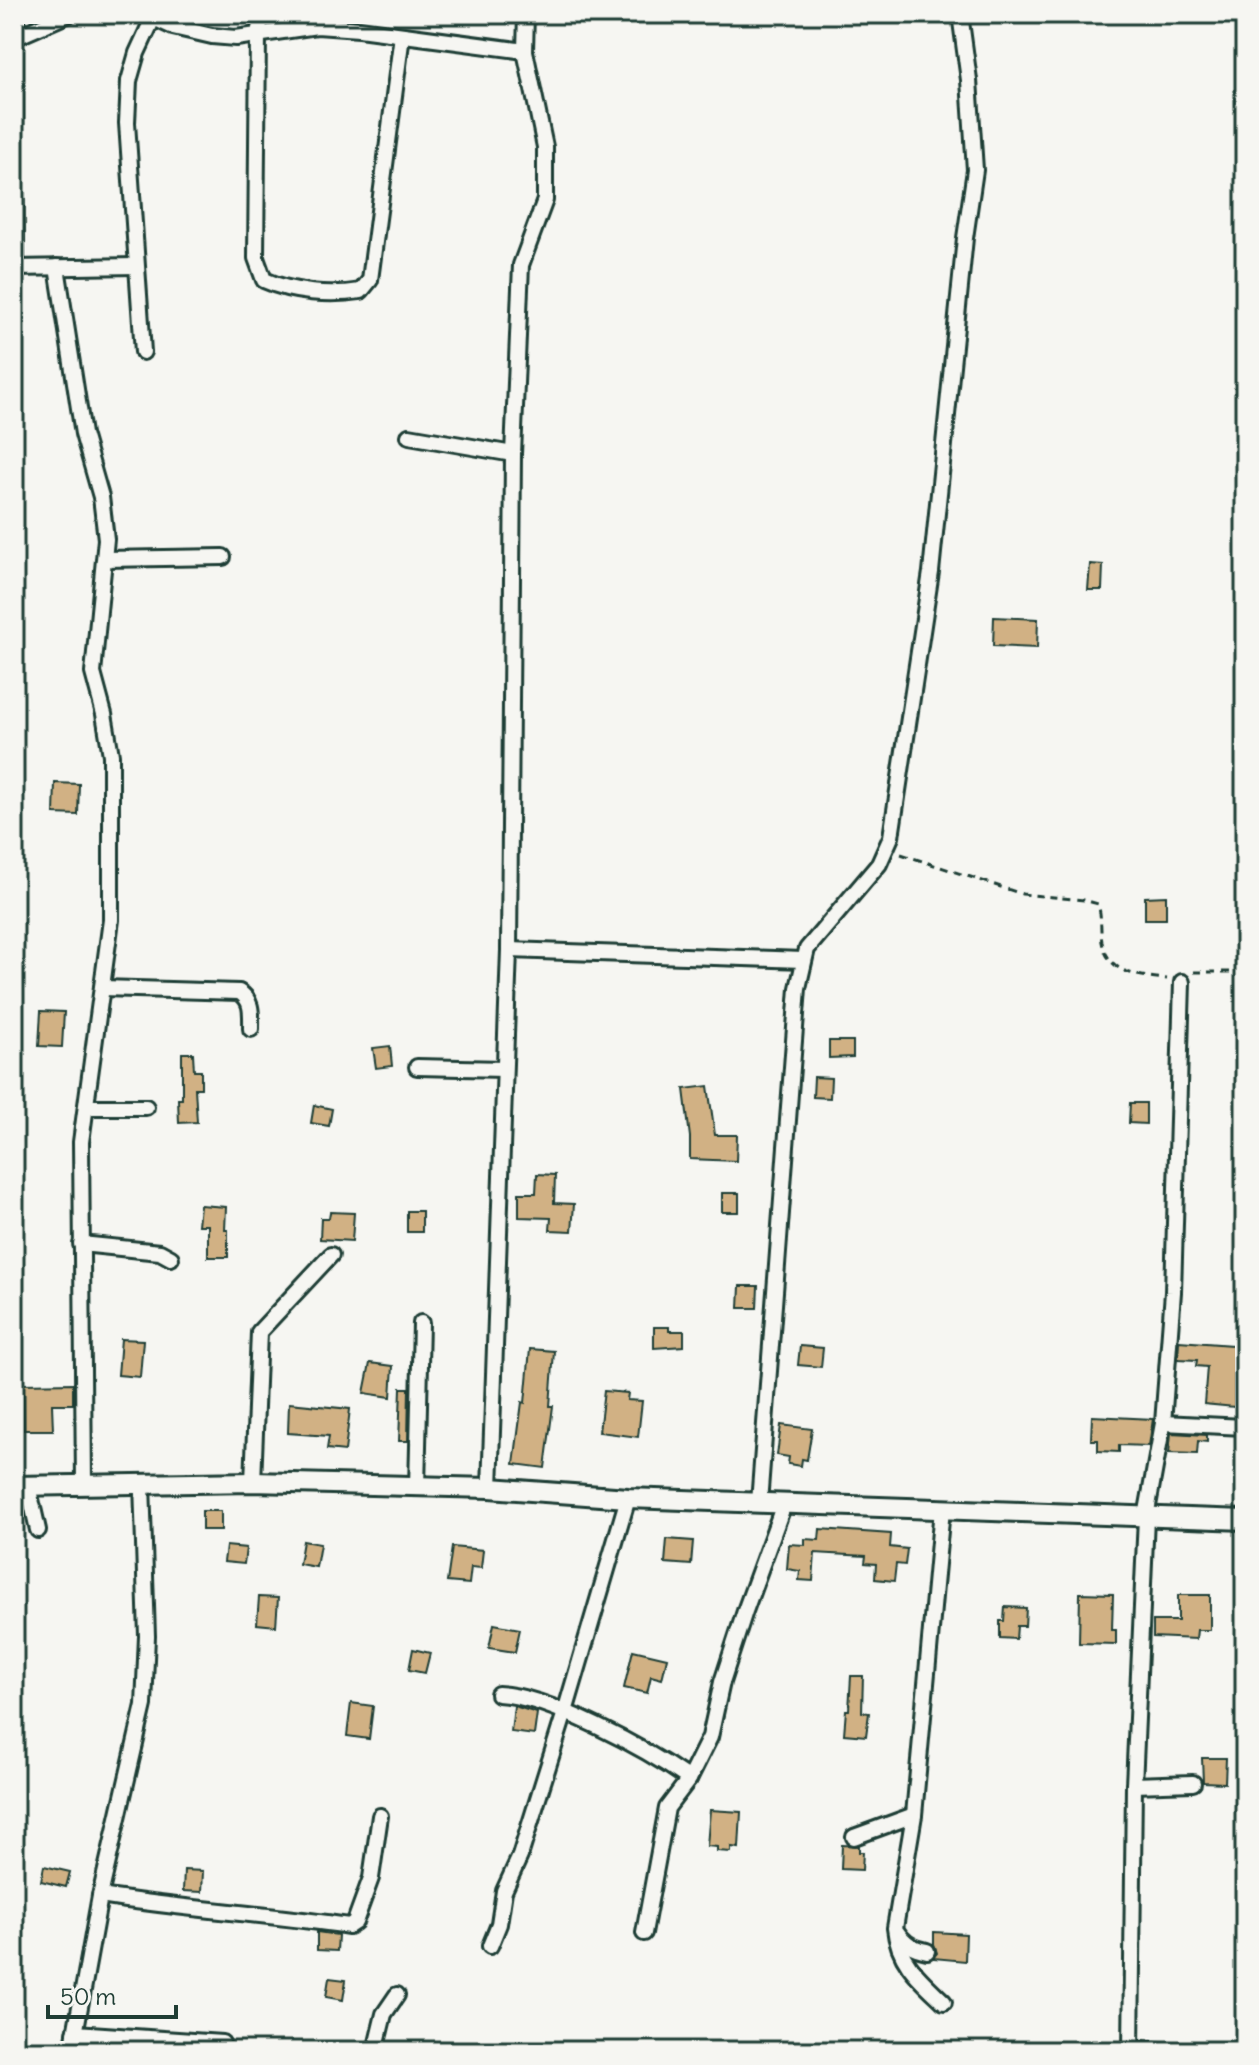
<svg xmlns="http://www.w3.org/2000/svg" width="1259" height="2065" font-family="Delius,sans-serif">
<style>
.building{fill:#d1b184;stroke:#1f3d34;stroke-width:2}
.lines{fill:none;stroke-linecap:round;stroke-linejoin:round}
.minor-casing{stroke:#1f3d34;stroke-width:20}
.tertiary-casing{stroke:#1f3d34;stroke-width:24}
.path{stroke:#1f3d34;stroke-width:3;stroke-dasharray:8 6;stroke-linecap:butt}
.minor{stroke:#f6f6f2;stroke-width:14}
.tertiary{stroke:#f6f6f2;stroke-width:18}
</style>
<rect width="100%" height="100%" fill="#f6f6f2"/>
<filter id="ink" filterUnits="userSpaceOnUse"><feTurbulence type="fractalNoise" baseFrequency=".0125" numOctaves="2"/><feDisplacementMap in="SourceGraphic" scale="16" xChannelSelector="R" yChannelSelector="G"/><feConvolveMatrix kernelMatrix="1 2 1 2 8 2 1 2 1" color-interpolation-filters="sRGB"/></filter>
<g filter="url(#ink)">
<g class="building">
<path d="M1090,564L1103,565L1102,590H1088Z"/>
<path d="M994,617L1038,619L1037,648L993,646Z"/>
<path d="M55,783L79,784L78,815L54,814Z"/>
<path d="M1166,896V919H1145V897Z"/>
<path d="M41,1011L64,1012L62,1047L39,1046Z"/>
<path d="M829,1041H853V1057L829,1058Z"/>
<path d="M390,1046L392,1066L376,1068L373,1048Z"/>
<path d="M182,1053H193L194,1071H201V1088H195L197,1122L179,1123L178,1099H182Z"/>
<path d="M814,1077L831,1078L830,1098L813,1097Z"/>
<path d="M708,1086L715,1135H737L736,1161L690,1159V1137L684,1089Z"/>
<path d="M1130,1103H1146V1124L1129,1123Z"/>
<path d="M314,1105L332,1109L329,1126L311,1123Z"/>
<path d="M537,1174L555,1175L554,1203L574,1204L572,1231L550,1230L551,1218L519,1217V1193H536Z"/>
<rect x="722" y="1193" width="17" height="19"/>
<path d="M200,1205L226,1207L225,1230H228V1257H208V1225H198Z"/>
<rect x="407" y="1211" width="15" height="21"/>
<path d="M330,1212L354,1213L352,1241L320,1239L321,1218H329Z"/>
<path d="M740,1286H758L757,1308H739Z"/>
<path d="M654,1327H669V1331H684V1346L654,1348Z"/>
<path d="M121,1339L143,1340L140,1377L118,1375Z"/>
<path d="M1179,1341L1245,1346V1408L1204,1404L1207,1367L1196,1366L1197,1360L1178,1359Z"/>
<path d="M800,1346L823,1348L821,1367L798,1365Z"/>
<path d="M530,1349L554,1351L550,1406H553L545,1468L514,1464L522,1402L525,1403Z"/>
<path d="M370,1363L393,1366L391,1397L364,1393Z"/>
<path d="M73,1383V1404H52L53,1430H24L23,1384Z"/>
<path d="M401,1388H409L408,1441H399Z"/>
<path d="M604,1391L628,1393L627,1400L642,1401L638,1437L599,1432Z"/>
<path d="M289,1403L350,1409L345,1451L327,1449L329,1436L288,1433Z"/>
<path d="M1092,1416L1153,1419L1149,1446L1119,1445V1452L1098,1451V1440H1091Z"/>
<path d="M781,1425L812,1429L807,1460L802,1459L801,1466L788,1464L789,1457L777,1455Z"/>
<path d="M1171,1433L1207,1435V1442L1198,1441L1197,1454L1169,1453Z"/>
<rect x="202" y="1511" width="19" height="19"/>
<path d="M820,1529L891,1534L890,1547L907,1549L905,1565L896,1564L894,1581L875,1579L876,1564L865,1563L866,1556L815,1553L813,1581L799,1580L800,1571L787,1569L789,1544L805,1545V1539L819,1540Z"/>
<path d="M667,1539L693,1541L691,1565L665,1563Z"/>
<path d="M303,1541L320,1544L316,1567L299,1564Z"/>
<path d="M226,1546L246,1548L244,1564L224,1562Z"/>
<path d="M452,1547L483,1550L481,1568L471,1567L469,1584L447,1582Z"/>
<path d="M1080,1593L1113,1594L1112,1630H1116V1644L1079,1643Z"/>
<path d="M1178,1595H1210V1630H1197L1196,1639L1153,1637V1621H1178Z"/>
<path d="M259,1597L278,1598L276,1626L257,1624Z"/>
<path d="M1005,1607L1026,1608L1025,1626H1017L1016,1639L1000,1638V1621H1004Z"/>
<path d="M494,1624L520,1629L515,1652L489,1648Z"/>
<path d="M413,1649L430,1653L425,1673L409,1670Z"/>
<path d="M633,1650L667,1658L662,1679L651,1676L647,1693L624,1688Z"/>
<path d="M851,1676H863L862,1712L869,1713L866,1736L844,1734L846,1710H849Z"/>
<path d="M351,1703L373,1706L369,1739L347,1736Z"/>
<path d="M514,1706L537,1713L534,1735L511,1732Z"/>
<path d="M1202,1758H1226L1225,1783L1203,1782Z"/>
<path d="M710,1810L741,1812L739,1848L731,1847V1852L717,1851V1847L707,1846Z"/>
<path d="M842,1845L859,1846V1852H863L862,1870L841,1869Z"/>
<path d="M44,1866L70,1872L66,1887L41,1881Z"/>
<path d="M184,1870L203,1871L202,1892L183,1891Z"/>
<path d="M317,1932L338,1935L337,1951L317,1950Z"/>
<path d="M934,1932L966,1934L965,1961L933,1958L937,1953L934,1944Z"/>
<path d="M329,1978L346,1980L343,2000L326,1997Z"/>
</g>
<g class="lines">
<g class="minor-casing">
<g id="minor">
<path d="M156,14L160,21L173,27L212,36L236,38L317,26L359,29L525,51"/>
<path d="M262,14L258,34L256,258L264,280C293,293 330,296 361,291L370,280L402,35"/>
<path d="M14,38L69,14"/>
<path d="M57,267L83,434L101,497L106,539L93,673L104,714L111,755V920L81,1142L84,1484"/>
<path d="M14,268L136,266"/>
<path d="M16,268L14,38L18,14"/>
<path d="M143,352L127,123L129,81L137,53L155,14"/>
<path d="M409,436L513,454"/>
<path d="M105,559L223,557"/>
<path d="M509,950L803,960"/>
<path d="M102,988L239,992C253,1000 251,1014 251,1029"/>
<path d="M417,1067L504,1069"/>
<path d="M87,1107H146"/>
<path d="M81,1244L160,1252L171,1258"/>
<path d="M1163,1423L1244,1427"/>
<path d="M253,1482L259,1332L331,1255"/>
<path d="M28,1486L38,1530"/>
<path d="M417,1487L421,1323"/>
<path d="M490,1488L509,950L513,454L521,265L545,200V147L525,51L526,14"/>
<path d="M759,1503L798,988L807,949L879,864L891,837L931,572L965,238L975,170L969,80L960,14"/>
<path d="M942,1509L914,1815L895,1928C898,1962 921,1980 944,2002"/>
<path d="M498,1694C549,1696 646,1749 689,1779"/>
<path d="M1134,1785L1193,1783"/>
<path d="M854,1837L914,1815"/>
<path d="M100,1896C183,1909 266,1914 349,1926L355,1922L371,1878L380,1816"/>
<path d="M897,1932C905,1944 913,1948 927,1951"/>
<path d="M644,1933L667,1808L689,1779L710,1737L722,1682L745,1611L784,1504"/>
<path d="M490,1946L499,1924L504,1891L520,1856L565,1712L628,1498"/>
<path d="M75,2033L222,2043"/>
<path d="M1130,2048L1162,2051"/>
<path d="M72,2051L100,1896L144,1705L147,1636L142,1483"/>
<path d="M375,2051L384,2014L397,1995"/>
<path d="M1131,2051L1134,1785L1146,1517L1163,1423L1173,1292L1182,982"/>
</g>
</g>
<g class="tertiary-casing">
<path id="tertiary" d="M14,1486L253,1482L490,1488L628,1498L1245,1520"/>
</g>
<g class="path">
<path d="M901,854L1022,894L1084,900L1098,904C1102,917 1100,929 1102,942C1109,975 1139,976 1167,979"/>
<path d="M1194,972H1245"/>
</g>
<use href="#minor" class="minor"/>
<use href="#tertiary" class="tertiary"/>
</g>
</g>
<rect width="1259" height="2065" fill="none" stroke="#f6f6f2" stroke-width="48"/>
<rect x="24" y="24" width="1211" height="2017" fill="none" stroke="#1f3d34" stroke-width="3" filter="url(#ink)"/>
<path d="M48 2005v12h128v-12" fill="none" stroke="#1f3d34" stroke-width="4"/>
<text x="60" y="2005" font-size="24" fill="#1f3d34" stroke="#f6f6f2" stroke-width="6" paint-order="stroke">50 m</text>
</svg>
